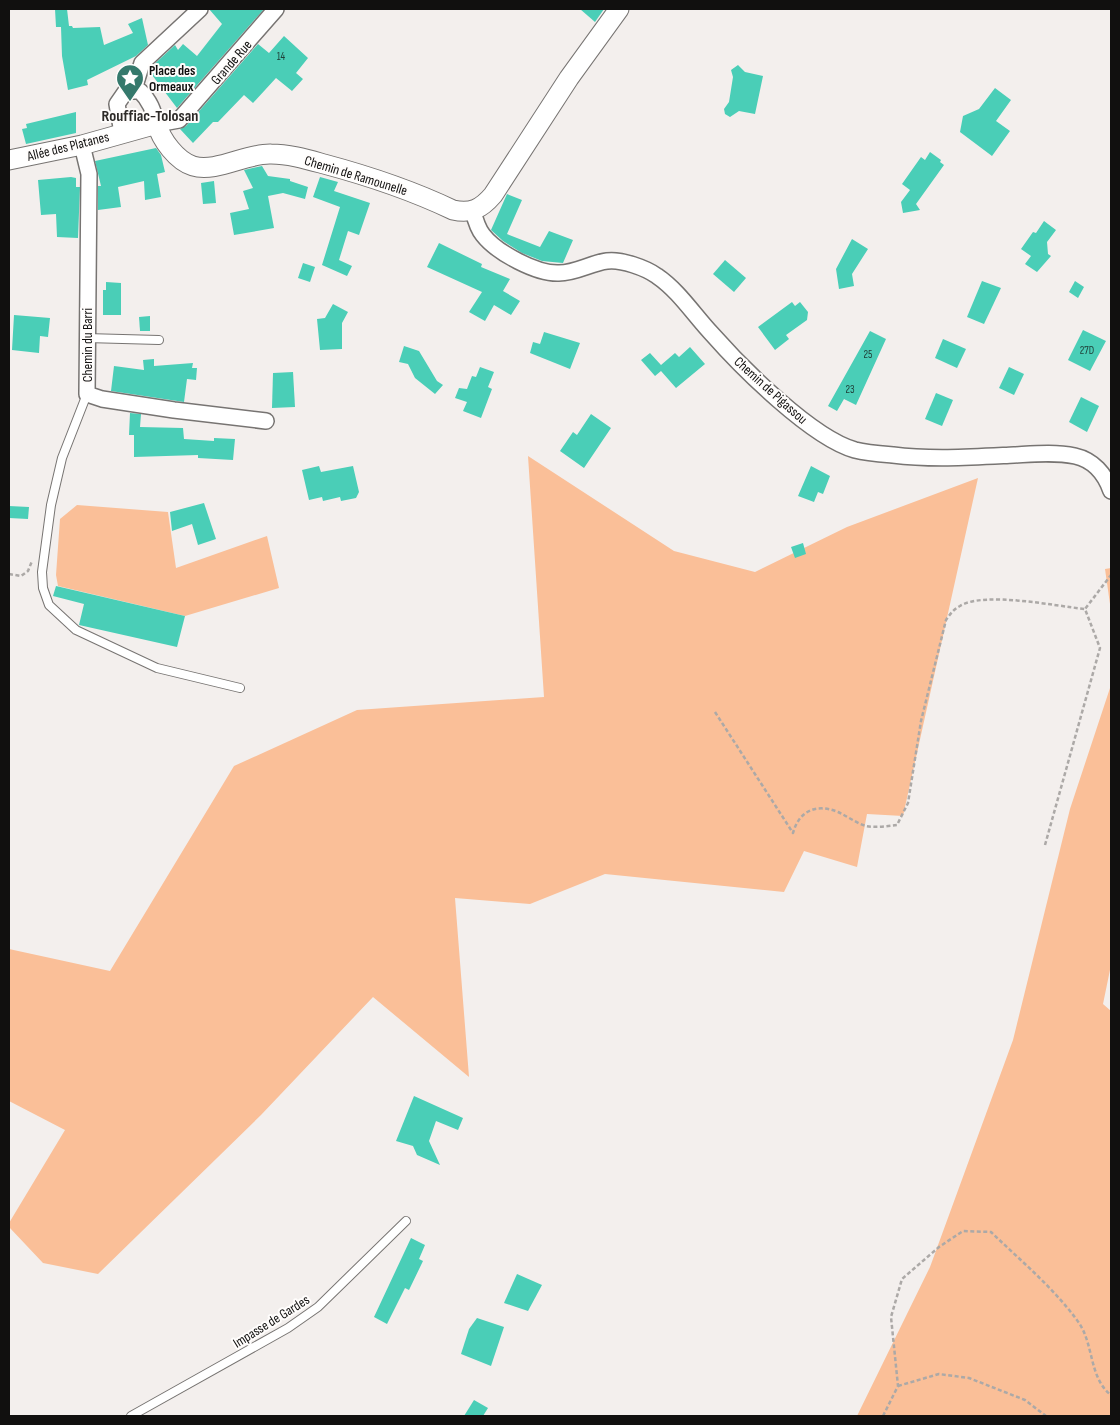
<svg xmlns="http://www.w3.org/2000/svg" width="1120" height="1425" font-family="'Sofia Sans Condensed',sans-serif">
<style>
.green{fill:#fabf98}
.building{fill:#4aceb7}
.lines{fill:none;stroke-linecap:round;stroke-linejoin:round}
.service-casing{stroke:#777472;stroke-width:10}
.minor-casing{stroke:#777472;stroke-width:18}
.tertiary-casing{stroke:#777472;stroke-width:21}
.path{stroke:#aca9a7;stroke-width:2.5;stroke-dasharray:4 2.5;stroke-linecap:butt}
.service{stroke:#fff;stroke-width:8}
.minor{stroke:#fff;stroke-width:15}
.tertiary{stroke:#fff;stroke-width:19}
.labels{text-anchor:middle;stroke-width:4;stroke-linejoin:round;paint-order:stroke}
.number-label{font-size:11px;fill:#1f4039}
.street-label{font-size:14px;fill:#11100f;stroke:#fffdfc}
.poi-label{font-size:14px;font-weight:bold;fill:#11100f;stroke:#fffdfc;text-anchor:start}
.quarter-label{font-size:16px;font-weight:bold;fill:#2d2a28;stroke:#fffdfc}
</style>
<rect width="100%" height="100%" fill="#f3efed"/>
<g class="green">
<path d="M528,456L674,551L755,572L847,527L978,478L903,816L867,814L857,867L804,851L784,892L605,874L530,904L455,898L469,1077L373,997L261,1115L98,1274L43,1263L9,1227V1223L65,1130L9,1101V949L110,971L234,766L357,710L544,697Z"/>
<path d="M77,505L168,512L176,568L267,536L279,588L185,616L58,586L56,575L60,519Z"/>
<path d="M1111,568V611L1105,569Z"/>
<path d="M1111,685V965L1103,1004L1111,1011V1416H857L930,1267L1013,1040L1070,809Z"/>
</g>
<g class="building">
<path d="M55,9H67L69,26H72L73,28L100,27L104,45L133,33L128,24L142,18L148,45L136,56L87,80L88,85L68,90L62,56L61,27H56Z"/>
<path d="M209,9H264L177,108L149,71L150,68L175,45L178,50L183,44L197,56L222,24Z"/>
<path d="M580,9H604L595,22Z"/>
<path d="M284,36L308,58L296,73L303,79L292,91L276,78L253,103L244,95L218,122H213L193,143L180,129L186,126L258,44L269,53Z"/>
<path d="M738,65L745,72L763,76L755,114L739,111L730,117L725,114L724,109L729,102L733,77L731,70Z"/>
<path d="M995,88L1011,100L996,121L1010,131L992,156L960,132L963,116L979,109Z"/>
<path d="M76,112V133L26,144L22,129L27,128L26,124Z"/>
<path d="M156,148L161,155L165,172L157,174L161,197L145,200L144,181L118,187L121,207L98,210V186H101L95,161Z"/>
<path d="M930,152L941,160L940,162L944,165L916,204L920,210L903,213L901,202L910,190L902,184L921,157L925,160Z"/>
<path d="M262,166L268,176L290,179V181L308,187L305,199L283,193L268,196L274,228L234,235L230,213L249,209L243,191L253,188L244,170Z"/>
<path d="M71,177L76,178V187H80L78,238L57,237L56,214L41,215L38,180Z"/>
<path d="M320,177L338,182L334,191L370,203L359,235L348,231L339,260L352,266L347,276L322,265L340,207L313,197Z"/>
<path d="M214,181L216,203L203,204L201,183Z"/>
<path d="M507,194L522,200L507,234L540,247L549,231L573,240L563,263L542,261L522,253L503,241L491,230Z"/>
<path d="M1044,221L1056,230L1047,242L1048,254L1051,256L1037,272L1025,264L1031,256L1021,249L1033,232L1036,233Z"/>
<path d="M852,239L868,249L852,274L854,286L839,289L836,269Z"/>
<path d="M439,243L482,264L481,267L510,279L503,291L520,301L511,315L494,305L485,321L469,312L482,292L427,267Z"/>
<path d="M725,260L746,278L734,292L713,274Z"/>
<path d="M303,263L315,267L310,282L298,278Z"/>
<path d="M982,281L1001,288L984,324L967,317Z"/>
<path d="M1075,281L1084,287L1078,298L1069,292Z"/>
<path d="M106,282L121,283V315H103V290H106Z"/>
<path d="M792,302L795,306L800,302L808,312L807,320L786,335L789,339L775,350L758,327Z"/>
<path d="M333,304L348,312L342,323V349L320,350L317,319L325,318Z"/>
<path d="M14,315L50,318L48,337L40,336L39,353L12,350Z"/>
<path d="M150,316V331H140L139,317Z"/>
<path d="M1083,330L1106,341L1090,371L1068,360Z"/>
<path d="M870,331L886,339L856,405L844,399L837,411L828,406Z"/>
<path d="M544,332L580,343L570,369L530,353L533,342L540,344Z"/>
<path d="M943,339L966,349L957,368L935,358Z"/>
<path d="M404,346L419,351L437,381L443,385L435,394L415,378L408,364L399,362Z"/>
<path d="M690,347L705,364L676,388L661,371L655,376L641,360L650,353L661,365L675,353L679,357Z"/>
<path d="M154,359V366L193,363L192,368H197L196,380L187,379L184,402L111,391L114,366L144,370L143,360Z"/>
<path d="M480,367L494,372L488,387L492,389L481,418L463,411L467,402L455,398L459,388L467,389L472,376L476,377Z"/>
<path d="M1009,367L1024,374L1014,395L999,388Z"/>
<path d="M293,372L295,407L272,408L273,373Z"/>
<path d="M936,393L953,400L942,426L925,419Z"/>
<path d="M1081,397L1099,406L1087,432L1069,422Z"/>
<path d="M130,413L141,414L140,427L183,428L184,439L214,441V438L235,439L233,460L198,458V455L134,457V435H129Z"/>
<path d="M591,414L611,428L584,468L560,451L573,432L577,435Z"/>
<path d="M319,466L321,472L353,466L359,492L356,498L341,501L340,497L323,501L322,497L309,500L302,470Z"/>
<path d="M811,466L830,476L823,494L818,492L814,502L798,496Z"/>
<path d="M204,503L216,539L198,545L192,524L172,531L170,512Z"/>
<path d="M9,506L29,507L28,519L9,518Z"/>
<path d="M803,543L806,554L795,558L791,547Z"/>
<path d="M56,586L185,616L177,647L79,625L84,604L53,596Z"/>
<path d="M414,1096L463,1118L458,1130L436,1121L429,1141L440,1165L417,1155L413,1146L396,1141Z"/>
<path d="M411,1238L425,1245L419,1259L423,1261L409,1290L405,1288L387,1324L374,1317Z"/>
<path d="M517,1274L542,1285L528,1311L504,1303Z"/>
<path d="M477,1318L504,1327L491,1366L461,1354L469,1329Z"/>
<path d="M474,1400L488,1408L483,1416H464Z"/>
</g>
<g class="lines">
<g class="service-casing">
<g id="service">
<path d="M86,338L159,340"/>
<path d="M87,394L62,458L51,505L42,572L43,588L49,605L76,630L157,668L240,688"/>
<path d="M131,1416L288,1328L318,1307L406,1221"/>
</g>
</g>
<g class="minor-casing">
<g id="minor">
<path d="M134,89L142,63L200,9"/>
<path d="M122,133L117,104L126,91H140C150,101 153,110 157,124L179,120L276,9"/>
<path d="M82,145L89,174L87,394L102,399L174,410L266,421"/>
<path d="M473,211C475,219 478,229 483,235C497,253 537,274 559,273C576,273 591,263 607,261C621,259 646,268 657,276C679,291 694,315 712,334C742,368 812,438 855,450C867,453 881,454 893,455C932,460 975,457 1014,455C1034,454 1055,452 1075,456C1093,460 1105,474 1111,491"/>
</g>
</g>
<g class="tertiary-casing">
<path id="tertiary" d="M9,160L82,145L157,124C161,140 177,161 193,166C216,173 247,153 271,154C289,154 306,159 324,164C369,176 411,190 453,210C471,214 481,209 493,195L569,78L619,9"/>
</g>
<g class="path">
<path d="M9,574L21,576L28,571L32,561"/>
<path d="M715,712L793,833C799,811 816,803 838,812C847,816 856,823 866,826C876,828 887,826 897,825L908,803L921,721L946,620C950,614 954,609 960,606C984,591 1055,606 1085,609"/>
<path d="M1045,845L1100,648L1085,609L1111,575"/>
<path d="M898,1386L939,1374L969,1378L1025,1400L1046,1416"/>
<path d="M883,1416L898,1386L891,1317L902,1279L939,1247L963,1231L991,1232C1021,1261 1055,1289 1079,1323C1094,1345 1089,1378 1111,1395"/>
</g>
<use href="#service" class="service"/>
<use href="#minor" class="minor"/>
<use href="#tertiary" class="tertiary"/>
</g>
<defs>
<g id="sight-pin" transform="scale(1.4375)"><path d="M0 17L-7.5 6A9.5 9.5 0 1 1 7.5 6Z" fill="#35796c" stroke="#fffdfc"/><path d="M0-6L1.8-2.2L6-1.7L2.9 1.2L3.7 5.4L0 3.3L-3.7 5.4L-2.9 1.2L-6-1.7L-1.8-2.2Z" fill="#fff"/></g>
</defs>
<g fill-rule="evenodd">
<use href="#sight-pin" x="130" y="78"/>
</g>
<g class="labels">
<g class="number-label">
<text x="281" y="60">14</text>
<text x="1087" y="354">27D</text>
<text x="868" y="358">25</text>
<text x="850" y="393">23</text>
</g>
<g class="street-label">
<text transform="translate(231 62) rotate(-49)" y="5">Grande Rue</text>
<text transform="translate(68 146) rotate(-14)" y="5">Allée des Platanes</text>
<text transform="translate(356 175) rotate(17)" y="5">Chemin de Ramounelle</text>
<text transform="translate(87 345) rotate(-90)" y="5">Chemin du Barri</text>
<text transform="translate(771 390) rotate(42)" y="5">Chemin de Pigassou</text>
<text transform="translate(271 1321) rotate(-32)" y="5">Impasse de Gardes</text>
</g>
<g class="poi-label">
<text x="149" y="75">Place des<tspan x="149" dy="16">Ormeaux</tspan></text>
</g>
<g class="quarter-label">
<text x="150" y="121">Rouffiac-Tolosan</text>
</g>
</g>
<rect width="1120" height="1425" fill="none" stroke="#11100f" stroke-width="20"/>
</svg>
